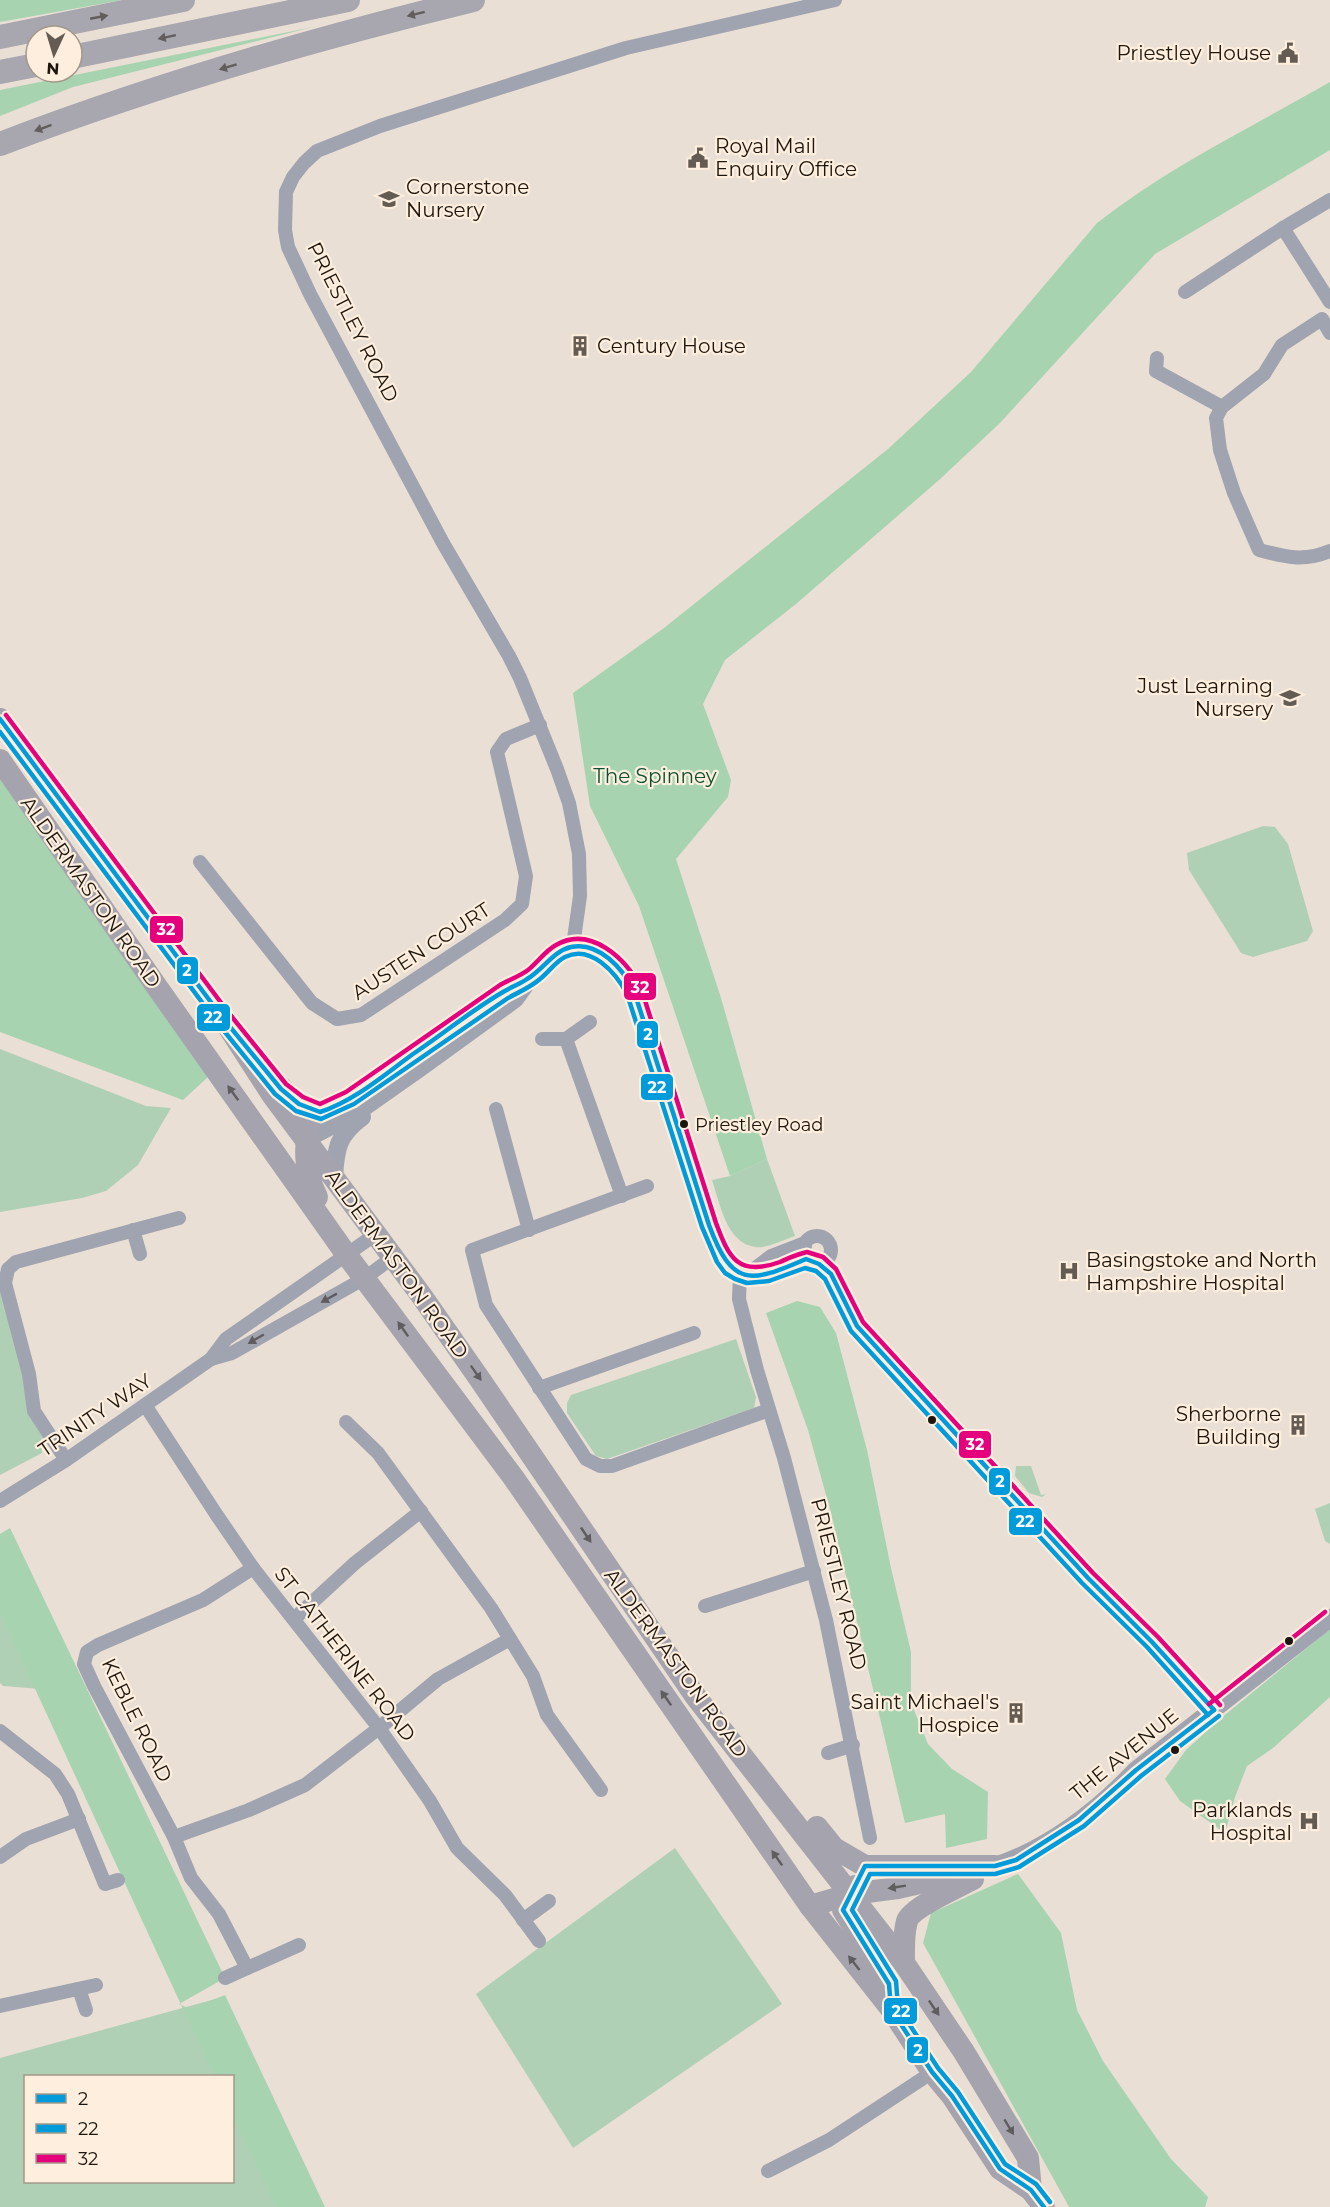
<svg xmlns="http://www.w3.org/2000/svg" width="1330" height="2207" font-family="Montserrat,sans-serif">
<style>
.green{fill:#b0d0b5;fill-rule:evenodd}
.forest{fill:#a7d3b1}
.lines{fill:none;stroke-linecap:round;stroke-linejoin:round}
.minor{stroke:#a0a3b0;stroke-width:14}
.tertiary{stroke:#a0a3b0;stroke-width:18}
.primary{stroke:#a5a4ae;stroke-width:22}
.trunk{stroke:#a8a6ae;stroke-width:24}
.bus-1-casing{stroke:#fdeedd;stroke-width:9}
.bus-2-casing{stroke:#fdeedd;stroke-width:9}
.bus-3-casing{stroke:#fdeedd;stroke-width:9}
.bus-1{stroke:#009bdb;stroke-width:4.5}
.bus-2{stroke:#009bdb;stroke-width:4.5}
.bus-3{stroke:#e5007d;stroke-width:4.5}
.oneway{fill:#625e5e}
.oneway2{fill:#605d5e}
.oneway3{fill:#5e5c5f}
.bus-dot{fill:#1c160e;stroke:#fdeedd;stroke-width:2}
.labels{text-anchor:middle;stroke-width:4.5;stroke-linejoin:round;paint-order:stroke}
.bus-label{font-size:18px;fill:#1c160e;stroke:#fdeedd;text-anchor:start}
.poi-label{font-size:20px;fill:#1c160e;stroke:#fdeedd;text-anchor:end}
.street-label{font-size:20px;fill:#1c160e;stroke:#fdeedd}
.park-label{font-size:20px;fill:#0b5131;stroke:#fdeedd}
.line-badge{stroke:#fdeedd;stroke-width:2}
.badge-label{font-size:16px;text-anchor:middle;font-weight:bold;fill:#fff}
</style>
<rect width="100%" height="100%" fill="#eadfd4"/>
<g class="green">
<path d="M1263,826L1275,827L1288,844L1313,931L1307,941L1253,957L1241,953L1189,870L1187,853Z"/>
<path d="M0,1049L146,1106L171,1108L138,1165L106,1191L82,1198L0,1212Z"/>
<path d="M767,1159L795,1236C783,1240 766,1249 755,1247C726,1243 720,1203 712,1180L730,1176Z"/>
<path d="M0,1275L45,1436L41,1440L42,1453L0,1475Z"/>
<path d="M736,1339L756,1397L754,1408L607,1459L596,1456L567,1413V1403L571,1395Z"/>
<path d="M1016,1466H1031L1041,1495L1046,1494L1042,1497L1029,1493L1015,1476Z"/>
<path d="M1330,1503V1544L1325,1541L1315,1509Z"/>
<path d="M0,1595L40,1689L3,1686L0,1683Z"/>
<path d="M675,1848L782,2004L573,2148L476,1994Z"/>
<path d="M219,1998L321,2207H0V2058ZM26,2076H232V2182H26Z"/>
</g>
<g class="forest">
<path d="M0,0H123L0,22Z"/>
<path d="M313,27L73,87L0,116V90Z"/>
<path d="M1330,82V150L1155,254L1000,423L939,480L796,604L725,660L703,704L731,780L728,797L676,859L721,998L767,1159L730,1176L639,906L590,806L573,693L664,628L888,449L971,372L1097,223C1168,167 1252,127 1330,82Z"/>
<path d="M0,778L209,1076L183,1100L0,1032Z"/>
<path d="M797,1301L820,1307L836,1333L867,1450L891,1568L911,1652V1703L928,1744L952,1769L988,1792L987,1839L946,1848L945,1814L905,1823L831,1513L808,1430L766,1313Z"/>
<path d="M10,1528L225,1978L179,2004L190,2009L225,1995L325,2207H276L233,2116L232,2076H214L0,1613V1534Z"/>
<path d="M1330,1629V1697L1273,1748L1247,1766L1235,1797L1225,1833L1180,1801L1165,1779L1186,1750L1220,1719Z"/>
<path d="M1018,1874L1061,1933L1077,2010L1103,2061L1171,2159L1208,2197L1205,2207H1069L1068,2205L923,1943L931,1913Z"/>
</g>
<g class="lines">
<g class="minor">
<path d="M1283,228L1330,302"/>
<path d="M1185,292L1283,228L1330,200"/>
<path d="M1330,333L1322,319L1282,345L1264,374L1222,407L1216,418L1220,450L1234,493L1259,550C1285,557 1304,562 1330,551"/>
<path d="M1157,358L1156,371L1222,407"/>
<path d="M200,862L312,1003L337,1019L361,1015L505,920L522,904L526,876L497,752L506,739L540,725"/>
<path d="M573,946L580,896L579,854L569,803L557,769L520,678L509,656L443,543L310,294L288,247L285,230L286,192L293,177L304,163L317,151L380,126L626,48L835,0"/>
<path d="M590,1022L566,1039L622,1196"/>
<path d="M542,1039H566"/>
<path d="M496,1109L529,1230"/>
<path d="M647,1186L472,1250L486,1305L586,1459L600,1466H612L769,1410"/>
<path d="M133,1230L140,1254"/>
<circle cx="817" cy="1250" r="14"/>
<path d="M740,1273L739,1299L757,1370L784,1458L826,1620L870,1838"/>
<path d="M211,1359L226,1339L376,1234"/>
<path d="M539,1388L694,1333"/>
<path d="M145,1405L216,1514L253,1568L379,1728L430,1801L457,1848L505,1895L539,1941"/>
<path d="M346,1422L378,1453L491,1608L533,1676L547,1715L601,1790"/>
<path d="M66,1460L34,1411L29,1374L5,1283L8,1269L16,1262L179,1218"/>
<path d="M0,1501L66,1460L211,1359L232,1353L365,1278L393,1257"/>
<path d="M705,1606L814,1571"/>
<path d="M294,1619L355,1563L421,1511"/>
<path d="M0,1731L55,1774L68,1794L105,1884L118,1880"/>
<path d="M828,1753L853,1745"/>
<path d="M174,1837L249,1810L305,1785L379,1728L438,1679L510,1639"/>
<path d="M0,1857L26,1839L79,1819"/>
<path d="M523,1920L549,1901"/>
<path d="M247,1968L219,1914L191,1878L174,1837L94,1686L84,1664L87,1652L98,1645L203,1600L253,1568"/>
<path d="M225,1978L299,1945"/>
<path d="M79,1989L86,2010"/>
<path d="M0,2006L96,1985"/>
<path d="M768,2171L829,2140L922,2079"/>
</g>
<g class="tertiary">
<path d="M311,1109C326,1114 337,1105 350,1098L504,991C515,986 527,981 537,973C545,966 552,956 561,950C585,936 615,960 629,979L709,1225C714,1238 719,1257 730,1267C750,1286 785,1268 806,1259"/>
<path d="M306,1139L356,1113L420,1068L515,999L528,981"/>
<path d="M334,1176C336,1147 338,1135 362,1117"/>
<path d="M751,1274L772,1258L803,1246"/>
<path d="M995,1866C1048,1849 1098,1810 1136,1770L1330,1618"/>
</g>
<g class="primary">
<path d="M0,719L230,1027"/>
<path d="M0,760L157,987L346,1254L513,1477L810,1906L891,2009L932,2072L952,2096L1000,2169L1031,2190L1044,2207"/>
<path d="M222,1017L273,1096L421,1295L481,1381L696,1697L904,1963L964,2052L1028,2158L1031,2190"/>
<path d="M276,1083L299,1104L311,1109C306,1142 301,1165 317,1197"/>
<path d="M817,1827L834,1848L865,1866H995"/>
<path d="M855,1886L843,1910L889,1984L890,2005"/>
<path d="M810,1906L851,1894L898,1888L959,1874"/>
<path d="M904,1963C904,1950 903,1935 907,1921C912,1907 959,1887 973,1879"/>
</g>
<g class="trunk">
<path d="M0,37L183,0"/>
<path d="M72,57L348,0"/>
<path d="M0,72L36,65"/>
<path d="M0,144C154,85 313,39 473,0"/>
</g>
<g class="bus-1-casing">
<g id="bus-1">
<path d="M0,719L222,1017L281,1089L299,1104L320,1112C354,1101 384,1075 413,1054C443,1034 472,1010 503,992C511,987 520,984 527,979C543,970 553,951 571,947C599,941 623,969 634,991L709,1225C732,1287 749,1284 806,1259L819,1264L831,1274L857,1326L1088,1578L1152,1642L1214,1710"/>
<path d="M1044,2207L1031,2190L1000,2169L952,2096L932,2072L891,2009L889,1984L843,1910L865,1866H995L1016,1860L1079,1820L1136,1770L1214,1710"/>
</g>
</g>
<g class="bus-2-casing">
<g id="bus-2">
<path d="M0,732L216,1021L275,1094L296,1111L321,1119L354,1104L508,998C519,992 531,987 540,979C549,972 555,962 565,957C591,944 616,973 627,994L702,1227L717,1262L725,1273L735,1279L747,1283L769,1281L805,1268L816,1271L825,1279L851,1331L1082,1583L1147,1647L1208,1715"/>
<path d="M1050,2202L1036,2184L1005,2164L958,2092L938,2068L898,2007L896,1981L852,1910L870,1874H995L1019,1867L1084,1826L1141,1776L1219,1716"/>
</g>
</g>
<g class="bus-3-casing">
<g id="bus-3">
<path d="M6,715L228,1012L286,1084L303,1097L320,1104L346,1092L500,985C509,980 520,976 528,970C538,962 545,951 556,945C591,925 626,959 641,988L716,1223C729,1258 738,1277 780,1262C789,1258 797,1254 807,1252L823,1257L836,1269L863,1322L1093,1573L1158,1637L1220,1705"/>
<path d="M1209,1704L1325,1612"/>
</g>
</g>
<use href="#bus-1" class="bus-1"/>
<use href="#bus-2" class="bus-2"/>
<use href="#bus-3" class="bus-3"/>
</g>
<defs><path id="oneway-solid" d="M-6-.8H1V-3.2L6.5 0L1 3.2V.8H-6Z" transform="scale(1.5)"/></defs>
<g class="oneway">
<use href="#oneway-solid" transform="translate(416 14) rotate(166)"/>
<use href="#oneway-solid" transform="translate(99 17) rotate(-11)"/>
<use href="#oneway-solid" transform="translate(167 37) rotate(168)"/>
<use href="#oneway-solid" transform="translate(228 67) rotate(163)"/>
<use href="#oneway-solid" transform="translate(43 128) rotate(160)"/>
</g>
<g class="oneway2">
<use href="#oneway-solid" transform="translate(233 1093) rotate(-126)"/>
<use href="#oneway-solid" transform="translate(403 1329) rotate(-125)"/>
<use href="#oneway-solid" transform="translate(476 1373) rotate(55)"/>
<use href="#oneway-solid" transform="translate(586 1535) rotate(56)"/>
<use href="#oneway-solid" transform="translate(666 1698) rotate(-125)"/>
<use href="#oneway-solid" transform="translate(777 1858) rotate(-125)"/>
<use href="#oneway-solid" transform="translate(897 1887) rotate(171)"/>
<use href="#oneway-solid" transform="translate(854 1963) rotate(-128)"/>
<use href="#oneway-solid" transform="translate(934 2008) rotate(56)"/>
<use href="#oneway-solid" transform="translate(1009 2127) rotate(59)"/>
</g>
<g class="oneway3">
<use href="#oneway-solid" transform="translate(329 1298) rotate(151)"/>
<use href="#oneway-solid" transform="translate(256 1339) rotate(150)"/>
</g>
<defs>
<g id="civic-bare" transform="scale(1.62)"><path d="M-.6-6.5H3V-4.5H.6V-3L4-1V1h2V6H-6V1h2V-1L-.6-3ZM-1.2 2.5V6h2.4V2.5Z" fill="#645c53" stroke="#fdeedd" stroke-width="2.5" paint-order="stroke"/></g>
<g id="school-bare" transform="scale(1.62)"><path d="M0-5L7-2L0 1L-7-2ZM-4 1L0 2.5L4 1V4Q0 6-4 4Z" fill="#645c53" stroke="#fdeedd" stroke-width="2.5" paint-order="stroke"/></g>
<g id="building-bare" transform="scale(1.62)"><path d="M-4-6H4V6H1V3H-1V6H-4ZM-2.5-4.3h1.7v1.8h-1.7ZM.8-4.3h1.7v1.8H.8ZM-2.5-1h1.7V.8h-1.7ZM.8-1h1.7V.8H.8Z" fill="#645c53" stroke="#fdeedd" stroke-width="2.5" paint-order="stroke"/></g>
<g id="hospital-bare" transform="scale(1.62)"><path d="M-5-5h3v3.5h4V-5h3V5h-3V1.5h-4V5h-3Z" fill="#645c53" stroke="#fdeedd" stroke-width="2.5" paint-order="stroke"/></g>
</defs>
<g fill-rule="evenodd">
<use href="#civic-bare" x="1288" y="53"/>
<use href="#civic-bare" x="698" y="158"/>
<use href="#school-bare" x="389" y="199"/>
<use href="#building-bare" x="580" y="346"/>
<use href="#school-bare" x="1290" y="698"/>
<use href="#hospital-bare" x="1069" y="1271"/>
<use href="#building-bare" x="1298" y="1425"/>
<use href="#building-bare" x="1016" y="1713"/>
<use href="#hospital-bare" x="1309" y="1821"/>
</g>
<g class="bus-dot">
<circle cx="684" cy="1124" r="5"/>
<circle cx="932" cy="1420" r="5"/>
<circle cx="1289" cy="1641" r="5"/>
<circle cx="1175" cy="1750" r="5"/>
</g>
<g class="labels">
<g class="bus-label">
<text x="695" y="1131">Priestley Road</text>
</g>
<g class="poi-label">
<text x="1271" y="60">Priestley House</text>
<text x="715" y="153" text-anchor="start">Royal Mail<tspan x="715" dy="23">Enquiry Office</tspan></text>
<text x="406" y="194" text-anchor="start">Cornerstone<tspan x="406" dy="23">Nursery</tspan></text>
<text x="597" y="353" text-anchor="start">Century House</text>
<text x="1273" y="693">Just Learning<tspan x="1273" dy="23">Nursery</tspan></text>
<text x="1086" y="1267" text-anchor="start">Basingstoke and North<tspan x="1086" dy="23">Hampshire Hospital</tspan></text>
<text x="1281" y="1421">Sherborne<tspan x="1281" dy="23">Building</tspan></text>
<text x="999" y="1709">Saint Michael's<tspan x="999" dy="23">Hospice</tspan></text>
<text x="1292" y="1817">Parklands<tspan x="1292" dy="23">Hospital</tspan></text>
</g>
<g class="street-label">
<text transform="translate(353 322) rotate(63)" y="7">PRIESTLEY ROAD</text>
<text transform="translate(91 892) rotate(55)" y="7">ALDERMASTON ROAD</text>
<text transform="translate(421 951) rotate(-33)" y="7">AUSTEN COURT</text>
<text transform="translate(397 1264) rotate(54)" y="7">ALDERMASTON ROAD</text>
<text transform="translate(95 1415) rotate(-34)" y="7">TRINITY WAY</text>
<text transform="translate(839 1584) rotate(76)" y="7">PRIESTLEY ROAD</text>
<text transform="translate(345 1654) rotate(52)" y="7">ST CATHERINE ROAD</text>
<text transform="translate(676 1663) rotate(54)" y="7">ALDERMASTON ROAD</text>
<text transform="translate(137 1720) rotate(64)" y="7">KEBLE ROAD</text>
<text transform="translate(1124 1754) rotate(-39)" y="7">THE AVENUE</text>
</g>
<g class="park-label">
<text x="655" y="783">The Spinney</text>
</g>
</g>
<g class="line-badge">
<rect x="149" y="915" width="35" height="29" rx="6" fill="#e5007d"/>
<rect x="176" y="956" width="23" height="29" rx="6" fill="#009bdb"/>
<rect x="623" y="972" width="34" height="29" rx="6" fill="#e5007d"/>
<rect x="196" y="1003" width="35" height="29" rx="6" fill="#009bdb"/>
<rect x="636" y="1020" width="23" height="29" rx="6" fill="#009bdb"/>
<rect x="640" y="1073" width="34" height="28" rx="6" fill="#009bdb"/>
<rect x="958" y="1430" width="34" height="29" rx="6" fill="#e5007d"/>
<rect x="988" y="1467" width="23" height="29" rx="6" fill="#009bdb"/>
<rect x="1008" y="1507" width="35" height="29" rx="6" fill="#009bdb"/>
<rect x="883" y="1997" width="35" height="28" rx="6" fill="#009bdb"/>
<rect x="906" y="2036" width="23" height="28" rx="6" fill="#009bdb"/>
</g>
<g class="badge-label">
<text x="166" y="935">32</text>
<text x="187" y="976">2</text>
<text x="640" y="993">32</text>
<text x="213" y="1023">22</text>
<text x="648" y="1040">2</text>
<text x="657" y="1093">22</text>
<text x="975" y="1450">32</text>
<text x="1000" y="1487">2</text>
<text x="1025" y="1527">22</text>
<text x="901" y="2017">22</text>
<text x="918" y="2056">2</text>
</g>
<rect x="24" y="2075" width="210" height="108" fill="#fdeedd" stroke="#a3988a" stroke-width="1.5"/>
<rect x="36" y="2094" width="30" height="9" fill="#009bdb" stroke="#a3988a" stroke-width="1.5"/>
<text x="78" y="2105" font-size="18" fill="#1c160e">2</text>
<rect x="36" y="2124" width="30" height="9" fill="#009bdb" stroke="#a3988a" stroke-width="1.5"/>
<text x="78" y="2135" font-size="18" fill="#1c160e">22</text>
<rect x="36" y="2154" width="30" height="9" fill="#e5007d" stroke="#a3988a" stroke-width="1.5"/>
<text x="78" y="2165" font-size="18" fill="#1c160e">32</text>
<g transform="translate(54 54) rotate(184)"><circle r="28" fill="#fdeedd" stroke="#a3988a" stroke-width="1.5"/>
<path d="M0-4.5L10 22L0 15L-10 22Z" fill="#645c53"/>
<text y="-9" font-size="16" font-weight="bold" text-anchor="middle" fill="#1c160e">N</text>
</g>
</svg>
